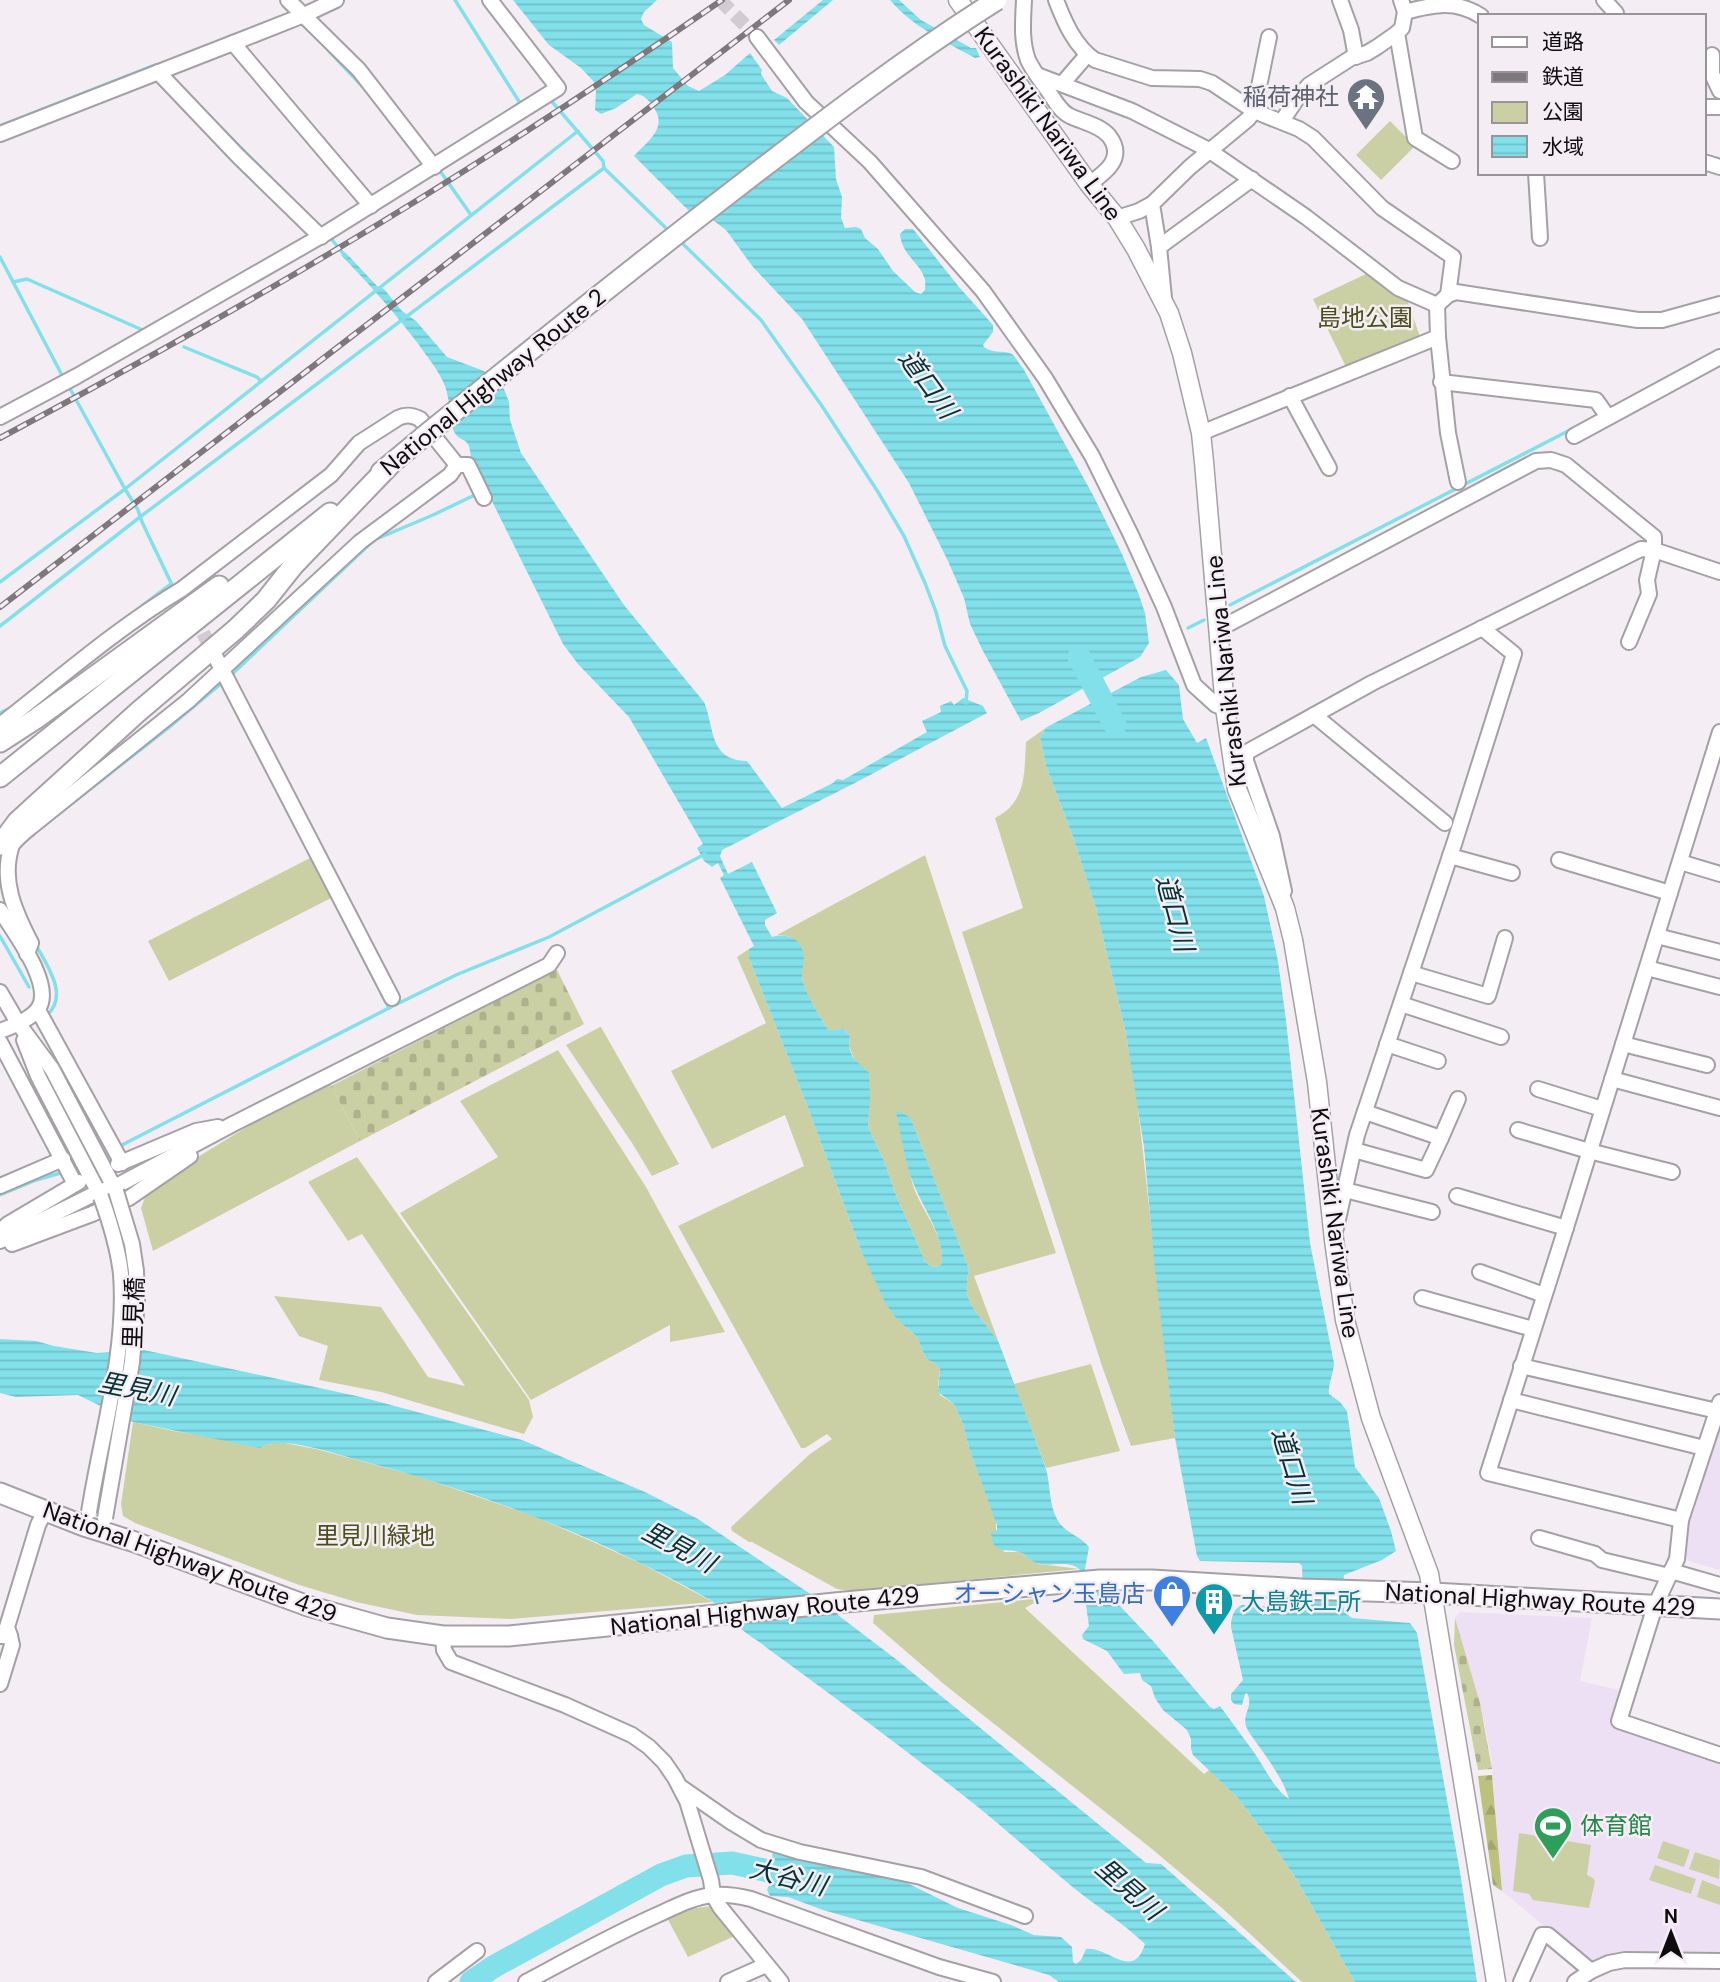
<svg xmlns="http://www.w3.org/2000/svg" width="1720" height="1982" font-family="'DM Sans','Noto Sans JP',sans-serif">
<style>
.education{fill:#eee0f4}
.green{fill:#cbd0a4}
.forest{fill:url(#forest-firs)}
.cemetery{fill:url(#cemetery-stones)}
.water{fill:url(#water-rules)}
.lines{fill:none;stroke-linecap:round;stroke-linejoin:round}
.stream{stroke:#82e0ea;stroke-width:3.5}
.river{stroke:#82e0ea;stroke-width:23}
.minor-tunnel{stroke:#d2ccd2;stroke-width:14;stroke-dasharray:14 7;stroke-linecap:butt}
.minor-casing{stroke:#a5a0a6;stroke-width:18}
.major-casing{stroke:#a5a0a6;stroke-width:21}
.highway-casing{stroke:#a5a0a6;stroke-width:23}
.minor{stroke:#fff;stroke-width:14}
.major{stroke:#fff;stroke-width:18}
.highway{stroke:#fff;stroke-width:19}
.rail-casing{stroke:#7c787c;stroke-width:6}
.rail{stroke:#f4eef4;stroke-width:3.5;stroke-dasharray:10;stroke-linecap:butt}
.minor-bridge-casing{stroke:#a5a0a6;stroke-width:18;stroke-linecap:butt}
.highway-bridge-casing{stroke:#a5a0a6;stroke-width:23;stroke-linecap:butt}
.minor-bridge{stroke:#fff;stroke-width:14}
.highway-bridge{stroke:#fff;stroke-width:19}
.labels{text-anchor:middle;stroke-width:5;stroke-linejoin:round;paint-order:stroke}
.worship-label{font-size:24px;fill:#5b616d;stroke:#f4eef4;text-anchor:end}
.street-label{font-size:24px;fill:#0e0c0e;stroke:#f4eef4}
.park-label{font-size:24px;fill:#4a4e1b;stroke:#f4eef4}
.shop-label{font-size:24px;fill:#366cbe;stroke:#f4eef4;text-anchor:end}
.culture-label{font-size:24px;fill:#0d838f;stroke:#f4eef4;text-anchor:start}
.leisure-label{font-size:24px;fill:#27864d;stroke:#f4eef4;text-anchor:start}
.water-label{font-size:26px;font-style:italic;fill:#033337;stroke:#f4eef4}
</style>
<defs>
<pattern id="forest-firs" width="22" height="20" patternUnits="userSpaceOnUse" patternTransform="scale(1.75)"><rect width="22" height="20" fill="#bcc27e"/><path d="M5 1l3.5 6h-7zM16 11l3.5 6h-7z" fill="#a0a66c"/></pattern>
<pattern id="cemetery-stones" width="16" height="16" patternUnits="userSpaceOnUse" patternTransform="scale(1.75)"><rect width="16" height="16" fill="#cbd0a4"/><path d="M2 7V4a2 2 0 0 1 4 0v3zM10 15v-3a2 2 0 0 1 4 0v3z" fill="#adb18c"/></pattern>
<pattern id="water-rules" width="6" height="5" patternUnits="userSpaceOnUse" patternTransform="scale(1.75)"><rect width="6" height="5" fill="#82e0ea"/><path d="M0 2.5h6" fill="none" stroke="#6fbfc8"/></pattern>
</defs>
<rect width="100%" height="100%" fill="#f4eef4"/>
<g class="education">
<path d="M1720,1417V1570L1688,1561L1683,1550L1689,1509Z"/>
<path d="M1460,1612L1592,1618L1580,1681L1624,1691L1614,1723L1720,1759V1953L1629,1952L1587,1962L1502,1891L1491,1756L1480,1703L1455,1618Z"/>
</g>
<g class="green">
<path d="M1390,121L1415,146L1381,180L1356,155Z"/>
<path d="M1368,273L1407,299L1420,337L1346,367L1313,299Z"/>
<path d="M1047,727L1040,737L1046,766L1073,837L1096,908L1126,1033L1136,1090L1175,1438L1131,1446L1103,1369L962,932L1023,908L995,818C1027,802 1024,773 1026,742Z"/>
<path d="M925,855L1056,1253L974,1276L999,1343C990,1326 971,1312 967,1293C966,1285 968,1276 969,1269L911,1119C911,1138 909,1158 911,1176C914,1204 948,1234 941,1265L936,1267L930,1266L925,1261L896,1195L885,1163L868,1127L869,1109L866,1070C853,1061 848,1051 850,1035L844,1029L828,1030C818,1011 796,985 803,963L789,936L777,935Z"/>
<path d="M310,858L331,898L169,981L148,941Z"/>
<path d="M749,949V958L807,1105L862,1253L908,1329L917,1337L926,1359L935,1363L940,1369L938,1386L940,1395L954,1404L963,1424L969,1448L996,1520V1531L1004,1552H1020L1039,1564L1080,1569L850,1591L837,1589L752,1542H749L732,1531L731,1527L810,1454L832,1439L827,1434L805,1448H801L678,1226L804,1166L785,1115L712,1149L671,1071L766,1023L737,957Z"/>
<path d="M600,1027H601L679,1164L652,1176L632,1143L566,1045Z"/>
<path d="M558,1050L646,1187L725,1332L670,1342V1325L531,1400L400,1213L498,1157L460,1101Z"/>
<path d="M329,1082L360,1141L153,1251L141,1208L149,1187L258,1120Z"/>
<path d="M357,1157L529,1400L533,1417L524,1434L381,1392L319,1380L328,1346L299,1336L274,1296L381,1307L428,1377L465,1386L362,1234L348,1241L308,1182Z"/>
<path d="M1091,1364L1120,1451L1046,1468L1014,1384Z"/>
<path d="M133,1422L174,1431L263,1445L279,1442L316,1449L417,1476L531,1515L589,1540L642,1564L713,1602L511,1619L417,1615L356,1602L299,1585L135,1523L123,1516L121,1504Z"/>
<path d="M1043,1598L1025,1608L1204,1774L1209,1770L1238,1798L1274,1846L1297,1880L1355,1982H1302L1222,1908L1152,1849L945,1685L873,1623L874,1615Z"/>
<path d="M1519,1833L1591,1845L1587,1875L1593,1878L1595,1881L1589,1908L1533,1900L1529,1894L1513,1891Z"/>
<path d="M1663,1841L1690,1850L1684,1867L1657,1858Z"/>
<path d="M1695,1852L1720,1860L1719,1879L1689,1869Z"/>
<path d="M1655,1865L1696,1879L1691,1894L1649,1880Z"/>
<path d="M1702,1880L1720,1887V1905L1697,1897Z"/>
<path d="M711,1906L737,1935L688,1957L666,1916L683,1910Z"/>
</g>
<path class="forest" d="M1492,1775L1502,1891L1493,1885L1478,1776Z"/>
<g class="cemetery">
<path d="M557,970L584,1024L360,1141L331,1086Z"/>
<path d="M1455,1618L1480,1703L1492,1769L1478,1770L1454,1645Z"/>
</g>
<g class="water">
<path d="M513,0H657L644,12L641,19L644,25L672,42L673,68L688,86L699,91L725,75L750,53L762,70L761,74L772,91L787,98L834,147L836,179L842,197L841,218L845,228L856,227L861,229L865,238L878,249L893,271L915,292L921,294L925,290C925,286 926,281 924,277C918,261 902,255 900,234L905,229H913L959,287L993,325V332L983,345L984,347C993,354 1004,350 1012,354C1016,357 1019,364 1023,368L1094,497L1122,554L1139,595L1145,613L1149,643L1140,657L1039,713L1021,721L983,651L970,624L964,598L948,561L909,483L802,319L753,267L726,230L714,221L691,213L634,156C647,142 668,128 654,108C649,101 646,96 637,94L616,108L601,114L595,110L596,90L595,83L581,68L549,45Z"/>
<path d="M823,0H833L779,45L774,40Z"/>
<path d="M890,0H899L921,20L971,48H976L980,57L975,58C944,41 913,27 890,0Z"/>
<path d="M345,252L378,287L384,289L402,311L416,321L447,357L484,371L504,389L509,402L510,420L521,453L624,605L704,702C715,727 708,760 747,761L782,808L833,783L837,779L843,780L927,732L922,721L941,712L940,706L951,701L954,705L963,698L983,706L987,713L855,783L722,850L720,856L728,874L752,862L777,913L765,920V925L772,937C785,933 800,937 803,952C806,962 799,972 804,985C809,1000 820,1016 828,1030L844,1029L850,1035C847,1059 856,1059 869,1073L870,1097L868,1127L885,1163L896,1195L925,1261L930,1266L936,1267L941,1265C947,1237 919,1203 911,1177C904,1156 901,1134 896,1112L901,1111L911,1119L969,1269C968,1276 966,1285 967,1293C971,1312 990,1326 999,1343C1014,1384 1030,1425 1045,1466C1051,1483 1048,1502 1057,1519C1065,1534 1080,1535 1089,1547L1085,1569L1153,1641L1210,1707L1214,1709L1220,1706C1231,1721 1242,1736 1253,1751C1264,1766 1273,1788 1289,1799C1284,1781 1269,1760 1258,1745C1254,1739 1248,1732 1246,1726C1242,1714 1254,1706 1247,1693L1245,1694L1242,1705L1234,1704L1231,1700V1694L1243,1680L1231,1627C1231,1618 1233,1609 1242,1605L1295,1608L1301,1606L1303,1597L1302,1566L1299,1563L1200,1561L1197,1556L1175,1438L1155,1270L1144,1147L1126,1033L1096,908L1073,837L1046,766L1040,737L1047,727L1141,677L1166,670L1179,685L1183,719L1197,743L1206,738L1264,896L1278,961L1286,1020L1310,1243L1334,1363C1334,1373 1328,1384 1329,1394L1340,1402L1347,1411L1355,1467L1379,1498L1391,1531L1396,1551L1382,1560L1344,1575C1343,1591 1337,1608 1352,1618L1410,1623L1417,1633L1460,1872L1477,1982H1355L1297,1880L1274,1846L1238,1798L1193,1755L1191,1749V1739L1187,1730L1163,1710L1155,1698L1151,1686L1142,1680L1140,1673L1124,1674L1107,1651L1083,1639L1082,1635L1089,1626L1086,1605L1089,1603L1100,1601C1096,1591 1089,1576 1079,1569C1067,1559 1051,1568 1037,1563C1030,1561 1025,1553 1019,1552C1007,1548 993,1556 991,1533L997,1530V1525L969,1448L963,1424L954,1404L938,1392L940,1369L935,1363L926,1359L917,1337L896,1318L886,1304L862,1253L807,1105L749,958V949L754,946L720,878L724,875L718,863L712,867L704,861L697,848L703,844L629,717L578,664L563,644L471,459C470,432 459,446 453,429C449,415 450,400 445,386C439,371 428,358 419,345C395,313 369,284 341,255Z"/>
<path d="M0,1339L36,1341L54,1346L97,1353L144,1350L361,1397L522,1440L645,1492L698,1519L809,1593L897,1660L1146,1863L1161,1864L1296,1982H1059L1049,1975L823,1910L788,1897L770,1896L767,1890L769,1885L773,1849L901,1880L958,1908L1011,1925L1034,1935L1061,1937L1072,1947L1073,1962L1076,1964L1081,1960L1086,1949C1108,1946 1133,1982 1145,1944C1124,1924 1098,1907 1075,1889C1042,1862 1011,1834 978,1807C909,1752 838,1700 767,1648C759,1641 749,1636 741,1629C731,1620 723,1607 710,1600C602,1538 483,1493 362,1461C341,1456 278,1433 260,1448L133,1422L78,1395L16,1397L0,1393Z"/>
</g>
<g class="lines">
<g class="stream">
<path d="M455,0L520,103L534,95"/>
<path d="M329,51L365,89"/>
<path d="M548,97L603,161L604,168L669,231"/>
<path d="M505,113L520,103"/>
<path d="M215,122L309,216"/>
<path d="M0,126L153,66L155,67"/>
<path d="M438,168L471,215"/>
<path d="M329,236L346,257"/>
<path d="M680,241L761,320L822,406L878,492L904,536L925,583L936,612L945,646L967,691L966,703"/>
<path d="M0,257L64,379"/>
<path d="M13,282L27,279L147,332"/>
<path d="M184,347L257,377L261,381"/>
<path d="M68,385L125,489L138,510L142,522L173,587"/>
<path d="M0,582L125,489L578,131"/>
<path d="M1230,605L1572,429"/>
<path d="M142,606L171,584"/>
<path d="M0,626L140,517L604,168"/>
<path d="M1188,628L1204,620"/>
<path d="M229,677L374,540L433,515L479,493"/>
<path d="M0,713L12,707"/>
<path d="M43,826L173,724L223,682"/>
<path d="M0,936L29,987"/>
<path d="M36,945C47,966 70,996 46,1016"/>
<path d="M389,1008L456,975L549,937L705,854"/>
<path d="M118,1147L389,1008L338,909"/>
<path d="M0,1195L36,1180L64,1172"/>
</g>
<g class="river">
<path d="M1079,657L1115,725"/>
<path d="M471,1982L493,1967L661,1875L686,1866L732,1863L800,1878"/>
</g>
<g class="minor-tunnel">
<path d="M720,0L757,37"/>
<path d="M194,614L214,655"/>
</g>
<g class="minor-casing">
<g id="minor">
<path d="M288,0L359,70L434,167"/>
<path d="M1024,0C1023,20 1021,41 1028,60C1033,71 1042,82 1049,92C1054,100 1061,112 1070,116C1082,122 1100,125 1109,136C1126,158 1105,173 1089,184"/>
<path d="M1056,0C1064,21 1075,47 1095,60L1152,78L1200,79L1212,83L1254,111L1299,129L1313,138L1382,208L1453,257L1448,295"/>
<path d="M1340,0L1351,30L1356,57"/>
<path d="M1401,0L1405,12C1435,4 1456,0 1481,16"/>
<path d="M1604,0L1616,13"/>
<path d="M1405,12L1402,28L1397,33L1415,138L1452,161"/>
<path d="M757,37L806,102L870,162L983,291L1045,378L1092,456L1131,535L1164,607L1194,685L1216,705L1225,708"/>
<path d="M233,43L371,206"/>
<path d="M1712,55V74L1720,91"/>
<path d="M158,72L238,156L321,237"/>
<path d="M1037,75L1132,111L1207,149L1306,217L1398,288L1437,305"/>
<path d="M1062,84L1087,55"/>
<path d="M1704,107H1720"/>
<path d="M1282,121L1298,97L1309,85L1351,58L1367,53L1377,47L1397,33"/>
<path d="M0,134L233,43L304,15L336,0"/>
<path d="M1704,162L1720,167"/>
<path d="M1536,173L1540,238"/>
<path d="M1117,218L1139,211L1152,204"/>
<path d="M1159,247L1252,179"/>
<path d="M1164,298L1159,247L1152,204L1190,167L1248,119L1254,111L1269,37"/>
<path d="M1438,337L1448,433L1458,482"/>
<path d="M1441,382L1596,400L1608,417"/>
<path d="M1290,396L1329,468"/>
<path d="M0,417L77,376L323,235L558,88L490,0"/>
<path d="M1201,433L1438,337L1437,305L1448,295L1456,292L1638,320H1662L1720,304"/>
<path d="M1574,436L1720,357"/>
<path d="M1219,629L1536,461L1551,460L1566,465L1654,537V550L1647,580L1649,594L1629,642"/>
<path d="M215,656L392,998"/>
<path d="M1314,715L1445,823"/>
<path d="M0,725C59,679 117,628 182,589L331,475L359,443L398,418C406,414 412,415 420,419L457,465"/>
<path d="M1450,856L1512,873"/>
<path d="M1559,860L1670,893"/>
<path d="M1680,862L1720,874"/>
<path d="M1284,891L1272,836L1246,761V755L1249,751L1372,683L1641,549L1654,550L1720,572"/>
<path d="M0,910C13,931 55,985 38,1009C31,1019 11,1027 0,1031"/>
<path d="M1657,936L1720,952"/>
<path d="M27,954L31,943C15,912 0,880 12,845C17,838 26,831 32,826L188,701L360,542L450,475L457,465H468L484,498"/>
<path d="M1647,968L1720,987"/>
<path d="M1411,973L1488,996L1505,938"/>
<path d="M0,992L18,1023L52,1069L116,1191"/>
<path d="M1401,1004L1501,1037"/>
<path d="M38,1010L122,1163"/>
<path d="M24,1040L38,1076L101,1197"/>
<path d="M0,1042L75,1184"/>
<path d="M1387,1044L1438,1061"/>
<path d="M1623,1044L1707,1065"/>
<path d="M1612,1079L1720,1108"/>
<path d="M1538,1089L1602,1109"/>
<path d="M1518,1130L1589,1151L1672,1172"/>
<path d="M1441,1138L1458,1099"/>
<path d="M1354,1150L1426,1170L1441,1138L1365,1112"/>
<path d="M118,1164L196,1131L218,1127"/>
<path d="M0,1186L63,1159"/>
<path d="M1345,1190L1432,1212"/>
<path d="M1457,1196L1566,1228"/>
<path d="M1336,1228L1357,1135L1455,841L1514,654L1482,628"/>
<path d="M0,1231L8,1224L79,1182"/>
<path d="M0,1241L90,1196L122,1183L233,1124L549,965L557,953"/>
<path d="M12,1244L92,1214L129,1198L190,1156"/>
<path d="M1480,1272L1544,1295"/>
<path d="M1422,1298L1533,1329"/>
<path d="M1521,1366L1717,1411"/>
<path d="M1511,1400L1704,1448"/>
<path d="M1720,1402L1681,1520L1677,1559L1655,1606L1619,1721L1720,1755"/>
<path d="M1681,1520L1488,1473L1564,1234L1720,732"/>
<path d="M1539,1538L1595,1554L1602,1560L1669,1576"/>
<path d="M1671,1571L1720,1585"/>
<path d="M0,1636H10L7,1627L38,1525L45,1511"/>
<path d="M443,1636L444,1650L451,1662L565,1705L632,1735L649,1747L664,1762L675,1778L687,1801L711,1880L713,1895L720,1907L781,1982"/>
<path d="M0,1684L12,1645L10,1636"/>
<path d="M682,1788L731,1822L761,1840L800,1852L921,1877L1025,1916"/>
<path d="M436,1982L477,1951"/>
<path d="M526,1982C569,1959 612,1935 657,1915C675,1907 693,1897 713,1895C727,1894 739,1896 751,1899L939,1967L993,1982"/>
<path d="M728,1982L766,1965"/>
<path d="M1521,1982L1542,1935H1548L1591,1971"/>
<path d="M1575,1982L1591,1971L1609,1963L1625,1960L1720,1961"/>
</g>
</g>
<g class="major-casing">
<path id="major" d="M958,0L1089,184L1117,218L1136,249L1169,313L1182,353L1201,433L1204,462L1225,708L1237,789L1285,908L1293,940L1317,1082L1334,1240L1345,1320L1371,1418L1429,1574L1496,1982"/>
</g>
<g class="highway-casing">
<g id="highway">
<path d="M381,472L423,437"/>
<path d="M0,742L37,718L219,586"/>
<path d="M0,777L330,513"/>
<path d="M0,845L17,822L30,810L138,712L236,629L266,600L293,566L390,465"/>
<path d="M0,1493L84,1526L132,1541L308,1606L387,1628L443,1636H508L845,1602L1100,1580H1152L1301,1589L1433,1593L1720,1609"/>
</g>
</g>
<use href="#minor" class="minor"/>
<use href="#major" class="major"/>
<use href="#highway" class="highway"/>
<g class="rail-casing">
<g id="rail">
<path d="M0,438C112,378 223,317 332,252C465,173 595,88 722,0"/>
<path d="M0,607L789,0"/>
</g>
</g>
<use href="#rail" class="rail"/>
<g class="minor-bridge-casing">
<g id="minor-bridge">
<path d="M89,1512C101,1435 127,1352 121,1274C118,1247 110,1222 101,1197"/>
<path d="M105,1518L132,1362L137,1300L136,1271L132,1244L116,1191"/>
</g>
</g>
<g class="highway-bridge-casing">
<path id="highway-bridge" d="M423,437C529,351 635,266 743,183C826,119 908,56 997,0"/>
</g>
<use href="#minor-bridge" class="minor-bridge"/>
<use href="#highway-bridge" class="highway-bridge"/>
</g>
<defs>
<g id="temple-pin" transform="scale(2.0125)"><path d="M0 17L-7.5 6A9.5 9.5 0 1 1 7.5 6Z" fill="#6b7280" stroke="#f4eef4"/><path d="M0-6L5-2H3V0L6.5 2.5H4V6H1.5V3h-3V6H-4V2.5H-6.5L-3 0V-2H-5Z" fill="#fff"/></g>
<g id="shop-pin" transform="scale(2.0125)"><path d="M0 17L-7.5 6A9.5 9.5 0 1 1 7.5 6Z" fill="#3f7fe0" stroke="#f4eef4"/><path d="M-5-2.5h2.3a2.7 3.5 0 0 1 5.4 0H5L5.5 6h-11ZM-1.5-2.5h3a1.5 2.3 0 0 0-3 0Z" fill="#fff"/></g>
<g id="building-pin" transform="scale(2.0125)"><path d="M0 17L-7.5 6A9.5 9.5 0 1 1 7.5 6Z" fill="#0f9aa8" stroke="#f4eef4"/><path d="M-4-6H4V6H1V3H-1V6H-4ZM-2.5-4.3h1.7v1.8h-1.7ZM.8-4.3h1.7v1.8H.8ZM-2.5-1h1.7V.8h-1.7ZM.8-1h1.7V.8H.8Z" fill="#fff"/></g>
<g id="stadium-pin" transform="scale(2.0125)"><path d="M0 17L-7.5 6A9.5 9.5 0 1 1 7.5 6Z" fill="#2e9e5b" stroke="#f4eef4"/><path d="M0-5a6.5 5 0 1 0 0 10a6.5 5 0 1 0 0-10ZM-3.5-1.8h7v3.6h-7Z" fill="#fff"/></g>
</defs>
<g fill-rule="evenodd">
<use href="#temple-pin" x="1366" y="97"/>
<use href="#shop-pin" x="1172" y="1594"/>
<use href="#building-pin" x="1214" y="1602"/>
<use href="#stadium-pin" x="1553" y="1826"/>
</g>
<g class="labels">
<g class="worship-label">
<text x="1339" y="105">稲荷神社</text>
</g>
<g class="street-label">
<text transform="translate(1048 124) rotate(54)" y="8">Kurashiki Nariwa Line</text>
<text transform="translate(493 382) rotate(-39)" y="8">National Highway Route 2</text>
<text transform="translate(1226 671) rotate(-96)" y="8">Kurashiki Nariwa Line</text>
<text transform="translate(1335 1223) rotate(82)" y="8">Kurashiki Nariwa Line</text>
<text transform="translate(134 1313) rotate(-88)" y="8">里見橋</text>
<text transform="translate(190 1562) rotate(20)" y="8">National Highway Route 429</text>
<text transform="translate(1540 1600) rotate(3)" y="8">National Highway Route 429</text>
<text transform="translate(765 1611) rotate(-6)" y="8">National Highway Route 429</text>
</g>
<g class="park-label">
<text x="1365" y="326">島地公園</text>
<text x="375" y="1544">里見川緑地</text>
</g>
<g class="shop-label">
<text x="1145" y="1602">オーシャン玉島店</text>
</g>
<g class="culture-label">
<text x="1241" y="1610">大島鉄工所</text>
</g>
<g class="leisure-label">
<text x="1580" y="1834">体育館</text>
</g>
<g class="water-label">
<text transform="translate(928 384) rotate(54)" y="9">道口川</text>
<text transform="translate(1175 913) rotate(75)" y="9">道口川</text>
<text transform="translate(137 1389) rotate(11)" y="9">里見川</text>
<text transform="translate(1292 1466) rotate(73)" y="9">道口川</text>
<text transform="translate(679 1547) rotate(28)" y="9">里見川</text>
<text transform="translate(788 1877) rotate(14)" y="9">大谷川</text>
<text transform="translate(1129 1889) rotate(41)" y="9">里見川</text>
</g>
</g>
<rect x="1478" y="14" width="228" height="161" fill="#f4eef4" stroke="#989498" stroke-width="2"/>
<rect x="1492" y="37" width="35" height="10" fill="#ffffff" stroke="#989498" stroke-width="2"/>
<text x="1542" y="49" font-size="21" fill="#0e0c0e">道路</text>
<rect x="1492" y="72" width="35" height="10" fill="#7c787c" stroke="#989498" stroke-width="2"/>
<text x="1542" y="84" font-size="21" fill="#0e0c0e">鉄道</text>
<rect x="1492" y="102" width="35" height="21" fill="#cbd0a4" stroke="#989498" stroke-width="2"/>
<text x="1542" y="119" font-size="21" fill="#0e0c0e">公園</text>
<rect x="1492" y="136" width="35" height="21" fill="url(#water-rules)" stroke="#989498" stroke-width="2"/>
<text x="1542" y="154" font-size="21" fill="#0e0c0e">水域</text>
<g transform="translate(1671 1933)" stroke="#f4eef4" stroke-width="5" paint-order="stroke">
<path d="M0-5L12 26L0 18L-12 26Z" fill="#0e0c0e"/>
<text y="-10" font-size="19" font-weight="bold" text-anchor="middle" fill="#0e0c0e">N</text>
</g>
</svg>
